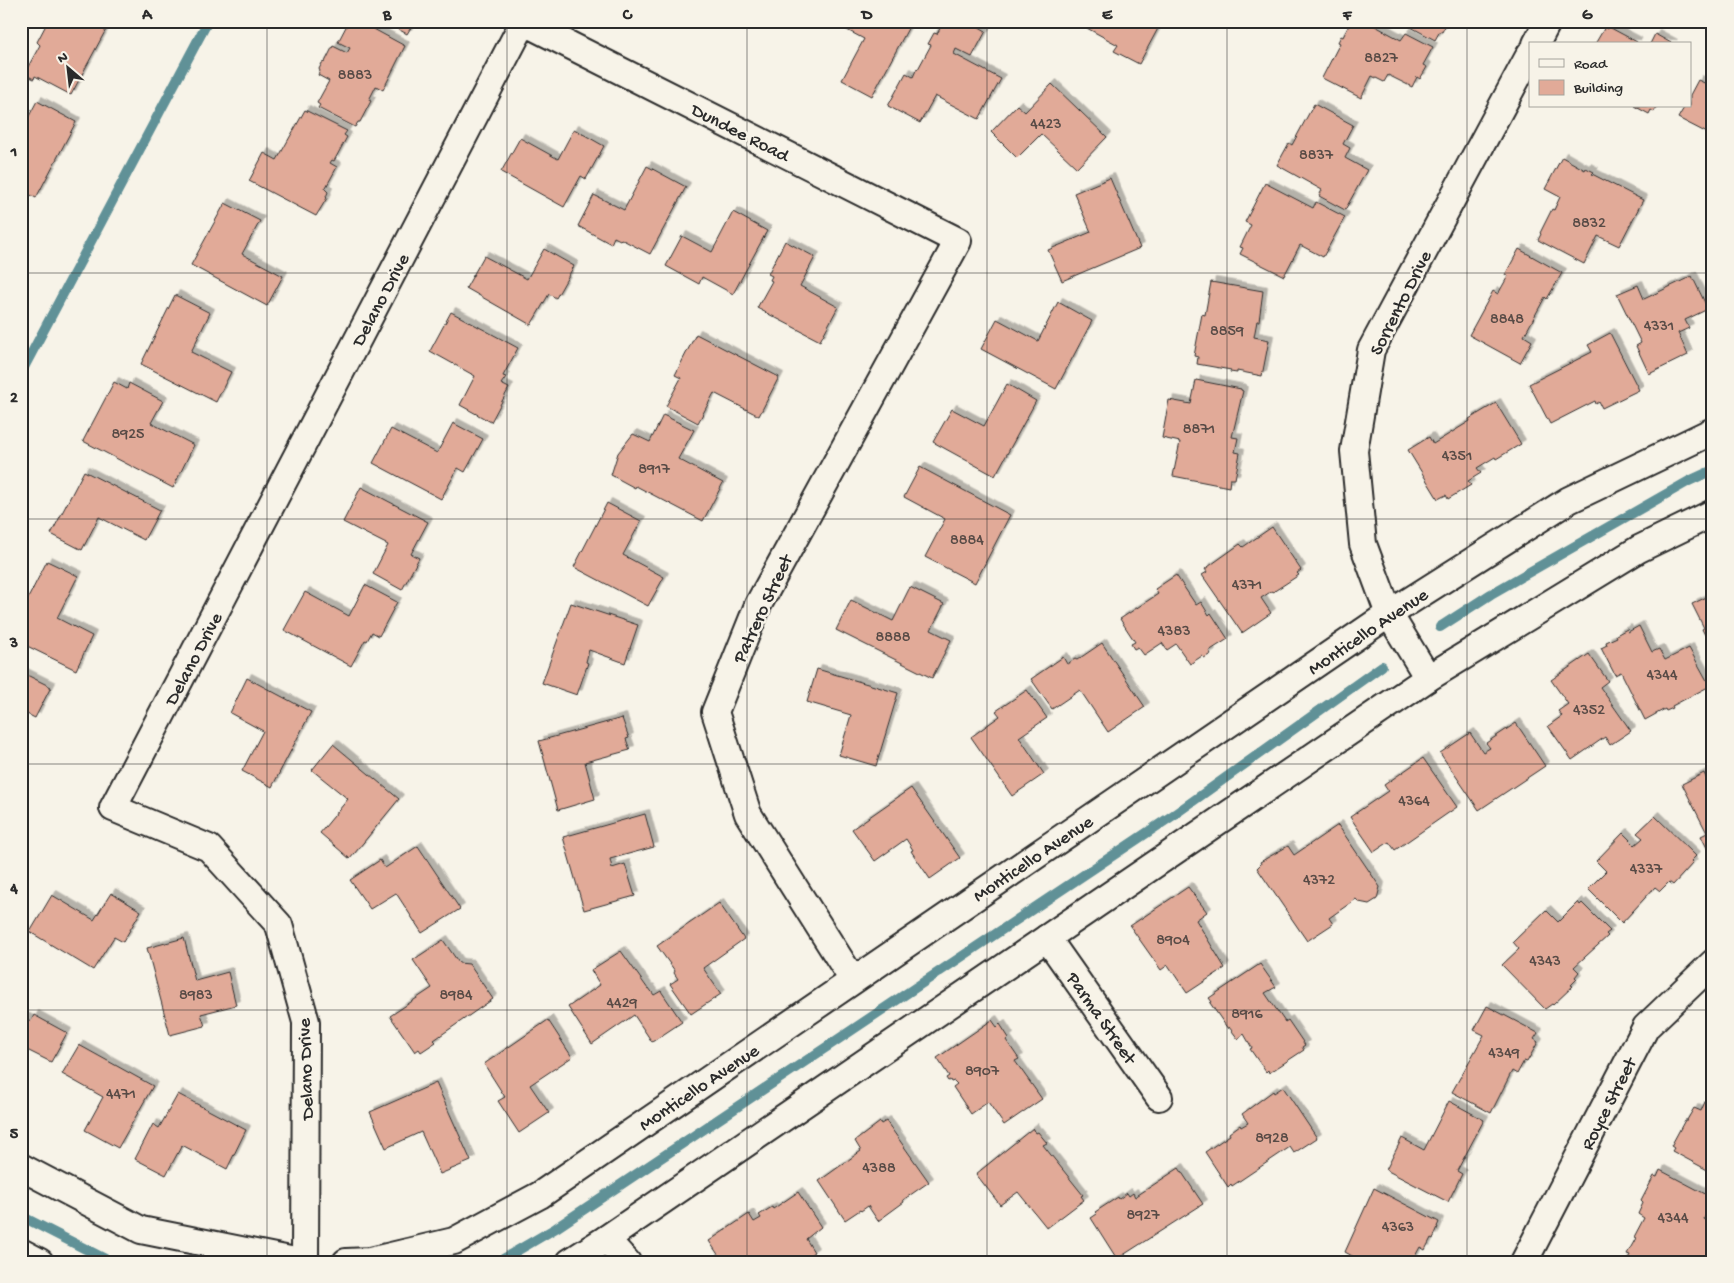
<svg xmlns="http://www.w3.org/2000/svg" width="1734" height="1283" font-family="'Gochi Hand',sans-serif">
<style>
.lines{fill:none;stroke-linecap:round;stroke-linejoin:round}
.stream{stroke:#619197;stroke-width:10}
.building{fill:#e1aa98;stroke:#2b2b2b;filter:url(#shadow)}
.minor-casing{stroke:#2b2b2b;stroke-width:30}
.minor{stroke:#f7f3e8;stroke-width:26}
.grid{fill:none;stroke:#2b2b2b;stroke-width:1;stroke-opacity:0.55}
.labels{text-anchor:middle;stroke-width:5;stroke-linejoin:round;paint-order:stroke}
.number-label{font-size:16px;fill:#584b46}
.street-label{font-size:19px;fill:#2b2b2b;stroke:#f7f3e8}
.neatline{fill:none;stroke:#2b2b2b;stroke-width:2}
.grid-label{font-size:16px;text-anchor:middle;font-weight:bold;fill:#2b2b2b}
</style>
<defs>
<filter id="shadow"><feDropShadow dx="4.5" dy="-4.5" stdDeviation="0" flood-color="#0004"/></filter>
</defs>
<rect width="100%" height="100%" fill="#f7f3e8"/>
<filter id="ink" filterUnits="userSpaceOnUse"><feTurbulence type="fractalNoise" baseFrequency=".02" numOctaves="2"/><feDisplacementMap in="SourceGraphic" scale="10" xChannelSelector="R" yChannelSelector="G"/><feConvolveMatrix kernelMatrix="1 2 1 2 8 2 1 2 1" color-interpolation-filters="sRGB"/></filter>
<g filter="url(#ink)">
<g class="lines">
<g class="stream">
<path d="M21,373L208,21"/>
<path d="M1440,627L1491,594L1689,481L1713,470"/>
<path d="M21,1216L111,1262"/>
<path d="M498,1262L556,1228L1175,814L1382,666"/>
</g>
</g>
<g class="building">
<path d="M48,21L58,25L61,21H103L109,24L71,95L35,76L34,79L24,74L40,45L37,42Z"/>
<path d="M349,21H359L405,46L383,90L376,86L369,100L371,101L360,122H358L355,127L318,108L320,105L317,103L329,81L318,75L320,71L319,69L322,63L325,62L333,46L347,53L350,48L338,42Z"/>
<path d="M383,21H415L407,34Z"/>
<path d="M912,21L872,96L842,80L864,39L830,21Z"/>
<path d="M944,21H969L986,31L972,57L956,49L954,54L1001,79L979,119L935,96L920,123L888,106L906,73L913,77L917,68L918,69L931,45L928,44L934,33L937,34Z"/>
<path d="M1074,21H1162L1139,64L1114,51L1118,45Z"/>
<path d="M1351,21H1366L1401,40L1406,33L1433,47L1423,65L1427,67L1420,79L1417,77L1412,87L1388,75L1384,82L1372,76L1361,98L1322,78L1340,43L1338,42L1341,36L1343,37Z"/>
<path d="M1409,21H1448L1442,32L1440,31L1435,40L1407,25Z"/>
<path d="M1605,27L1608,29L1609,27L1637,42V44H1595Z"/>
<path d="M1655,34L1673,44H1650Z"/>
<path d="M1698,80L1713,87V136L1678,118L1685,106H1690V95Z"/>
<path d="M1052,84L1107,137L1077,168L1041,134L1017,158L991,132L1017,105L1025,112Z"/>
<path d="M37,101L76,122L36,198L21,190V131Z"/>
<path d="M1314,104L1353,125L1343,144L1350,148L1345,158L1367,170L1345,210L1319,196L1322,190L1277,165L1289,143L1292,145Z"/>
<path d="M1634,106H1657L1654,112L1651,110L1649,114Z"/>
<path d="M305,110L347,131L344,135L347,137L334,161L332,160L330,163L337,167L325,189L328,192L326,197L327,198L316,216L249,181L264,153L277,160Z"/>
<path d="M574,129L604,146L586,179L581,176L564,207L501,172L520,138L558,159Z"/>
<path d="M1562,157L1585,170L1586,168L1594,172L1592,174L1643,200L1619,246L1598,236L1584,264L1538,240L1541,234L1540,233L1552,209L1554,210L1560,197L1545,189Z"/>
<path d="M647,166L686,187L650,254L621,239L620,240L614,237L611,244L578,226L594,195L624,210Z"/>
<path d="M1110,178L1140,248L1062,281L1048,250L1091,232L1074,193Z"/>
<path d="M1265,183L1313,208L1316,202L1345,217L1323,257L1300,245L1284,276L1240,254L1243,248L1240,247L1251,225L1245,222Z"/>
<path d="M225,203L260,221L242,254L283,276L267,306L191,265Z"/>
<path d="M733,212L767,231L733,294L702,277L699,284L666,266L682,236L712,252Z"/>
<path d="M785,241L815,257L800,286L838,307L820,341L757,308L772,281L770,280L772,276L768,274Z"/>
<path d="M544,249L574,266L556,298L549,294L531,325L466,288L484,256L527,279Z"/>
<path d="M1519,249L1562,273L1547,299L1545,297L1524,336L1532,341L1520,363L1469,335L1493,291L1498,294L1508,276L1505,275Z"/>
<path d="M1692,276L1708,309L1685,320L1689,328L1678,333L1688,355L1649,374L1636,346L1641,343L1617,294L1638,285L1644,299Z"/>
<path d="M1211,282L1263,291L1259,321H1257L1254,337L1269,340L1262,376L1237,371V373L1230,372L1231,370L1197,364L1198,357L1194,356L1202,314L1205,315Z"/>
<path d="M175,295L210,313L191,352L231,372L216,402L141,364Z"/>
<path d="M1058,302L1092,321L1056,389L981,349L997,319L1038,341Z"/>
<path d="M451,312L518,348L503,376L506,377L501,384L509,388L491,422L460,405L475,376L430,351Z"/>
<path d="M1610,333L1639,390L1602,408L1599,402L1596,404L1595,401L1550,424L1529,384L1592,352L1588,345Z"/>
<path d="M696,334L779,377L759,416L714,393L698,423L666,406L681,378L675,375Z"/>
<path d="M1196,380L1241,389V390L1243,391L1232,437L1238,438L1235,452L1240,453L1235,479H1230L1229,487L1173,476L1180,442L1162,438L1169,400L1191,404Z"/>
<path d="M114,382L127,389L129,383L163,401L151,423L194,445L173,488L83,441Z"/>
<path d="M1007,384L1036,401L995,476L933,442L952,409L984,426Z"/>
<path d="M1496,403L1521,444L1496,459L1495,457L1477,468L1481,473L1468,481L1471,485L1448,499L1446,495L1438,499L1408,450L1429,437L1433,444L1470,421L1469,419Z"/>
<path d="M663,415L694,430L678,459L723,483L703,521L636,486L635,488L611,475L618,453L633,434L650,442Z"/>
<path d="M453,423L483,439L465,472L458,468L441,499L373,463L391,429L437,453Z"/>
<path d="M920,467L1010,515L975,583L925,557L945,519L904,497Z"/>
<path d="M84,471L160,510L144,540L99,517L82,550L51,534Z"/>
<path d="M361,487L428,522L411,554L419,558L402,590L373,574L388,545L343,522Z"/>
<path d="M607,503L641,521L623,555L664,577L648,606L574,567Z"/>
<path d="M1272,527L1301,570L1297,573L1299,575L1273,592L1272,591L1261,598L1271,613L1242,633L1202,575L1207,572L1205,569L1240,544L1243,547Z"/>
<path d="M47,561L78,576L57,618L92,636L76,670L21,643V612Z"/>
<path d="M1176,575L1196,605L1201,602L1209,615L1211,613L1228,639L1209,651L1211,654L1204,658L1202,656L1190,664L1176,644L1167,650L1162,643L1144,655L1138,647L1134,649L1131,644L1135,642L1120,619L1158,594L1155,589Z"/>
<path d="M365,585L397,602L379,636L372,632L367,641L365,640L351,666L284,630L305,592L349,616Z"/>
<path d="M910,587L944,604L931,630L951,640L932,678L836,630L851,600L893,621Z"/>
<path d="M1713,594V645L1707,634L1705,635L1702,629L1704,628L1692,604Z"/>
<path d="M571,603L638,625L625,663L589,650L586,662L588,663L577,695L542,683Z"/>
<path d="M1639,626L1652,652L1659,649L1665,660L1689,648L1710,686L1672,706L1673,708L1666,711L1665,709L1645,720L1621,672L1615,675L1601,648L1607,645L1606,642L1617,637L1616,635L1627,629L1628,632Z"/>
<path d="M1102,643L1145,707L1108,732L1080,690L1052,709L1031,679L1063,657L1067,664L1075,659L1077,660Z"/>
<path d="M1589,654L1608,681L1600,687L1631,731L1610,745L1605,737L1572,760L1548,726L1562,716L1558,711L1568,704L1551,680Z"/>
<path d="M817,669L898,693L876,766L839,755L851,715L807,702Z"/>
<path d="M21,672L51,687L35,718L21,711Z"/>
<path d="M247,678L311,712L272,787L242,771L263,731L230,713Z"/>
<path d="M1027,690L1047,718L1019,737L1044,774L1012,796L971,737L1000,716L996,711Z"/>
<path d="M622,718L629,738L626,739L630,750L585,762L595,799L558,810L539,741Z"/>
<path d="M1516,723L1545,766L1479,810L1440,753L1470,733L1483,752L1490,748L1486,743Z"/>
<path d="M333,744L399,799L350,859L320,833L348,799L312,770Z"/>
<path d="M1423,758L1457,807L1395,850L1389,842L1374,852L1350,817L1388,791L1384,785Z"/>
<path d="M1704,773L1707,780L1713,777V860L1701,836L1707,833L1682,784Z"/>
<path d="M911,788L960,858L930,879L911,851L913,850L906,839L875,861L852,829Z"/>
<path d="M645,814L654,847L610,859L612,868L625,864L635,896L584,910L563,837Z"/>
<path d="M1655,816L1696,856L1691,861L1693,863L1673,885L1669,882L1660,891L1655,887L1622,923L1588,889L1606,871L1596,861L1623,833L1635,845L1643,838L1637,833Z"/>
<path d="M1338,825L1380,887L1377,899L1369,904L1359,902L1356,899L1329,918L1333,924L1307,941L1257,868L1261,864L1260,862L1288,846L1294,855Z"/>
<path d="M418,846L460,909L422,933L396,893L370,909L350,880L380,860L385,868Z"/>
<path d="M1188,887L1207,912L1196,920L1225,968L1187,993L1168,965L1161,970L1130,926Z"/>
<path d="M111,893L141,911L123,942L114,937L93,970L30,932L52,895L94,920Z"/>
<path d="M1578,902L1580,905L1582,903L1610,931L1606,934L1608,936L1574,967L1579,972L1575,977L1577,979L1571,985L1573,986L1553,1005L1552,1004L1545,1009L1502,965L1519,949L1513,942L1546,910L1558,922Z"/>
<path d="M719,903L744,939L703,968L721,994L691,1014L670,984L678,979L674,973L675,971L657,946Z"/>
<path d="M184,938L195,981L228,972L236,1005L201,1014L205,1026L170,1035L147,948Z"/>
<path d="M443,940L459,963L469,964L493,999L434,1040L436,1042L421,1052L419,1049L415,1052L390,1016L432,988L413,960Z"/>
<path d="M621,951L648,989L649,988L654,995L661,991L682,1022L652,1042L634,1015L592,1044L568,1007L600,985L591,970Z"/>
<path d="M1260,964L1276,987L1265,993L1285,1022L1288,1020L1305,1045L1302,1047L1304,1050L1269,1073L1268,1070L1266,1072L1250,1049L1252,1048L1244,1034L1238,1039L1229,1027L1228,1029L1210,1003L1212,1002L1209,998Z"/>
<path d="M1487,1006L1538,1033L1534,1039L1538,1042L1527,1062L1524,1061L1517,1074L1512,1071L1491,1113L1452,1092L1484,1035L1474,1030Z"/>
<path d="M34,1015L67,1033L51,1062L21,1047V1016L31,1021Z"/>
<path d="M548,1020L572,1057L530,1085L549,1113L519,1133L498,1101L505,1097L484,1064Z"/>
<path d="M992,1020L997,1027L1000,1024L1009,1038L1006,1040L1019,1059L1015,1061L1042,1099L1004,1125L988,1102L971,1114L953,1087L957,1084L954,1081L951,1082L950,1080L948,1081L946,1078L949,1076L937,1058Z"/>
<path d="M79,1045L153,1086L118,1148L85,1130L103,1097L62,1074Z"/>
<path d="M436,1083L471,1161L440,1174L421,1132L386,1148L370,1112Z"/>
<path d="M1713,1083V1173L1672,1151L1674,1148L1671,1146L1685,1120H1687L1694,1108L1701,1111Z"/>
<path d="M1283,1087L1317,1138L1294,1153L1290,1147L1232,1186L1231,1184L1228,1187L1205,1152L1230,1135L1229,1133L1240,1125L1241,1127L1248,1123L1242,1114L1273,1091L1274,1093Z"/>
<path d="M178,1094L246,1130L227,1169L182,1145L166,1175L135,1159L153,1124L159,1128Z"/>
<path d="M1449,1101L1484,1120L1457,1171L1462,1174L1448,1202L1386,1170L1402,1138L1424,1150Z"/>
<path d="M886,1121L929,1182L903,1200L904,1202L878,1221L868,1206L861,1211L860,1210L845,1220L819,1181L861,1151L855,1141L880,1122L881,1124Z"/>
<path d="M1033,1128L1036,1133L1038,1132L1047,1143L1043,1145L1083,1195L1081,1196L1084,1200L1047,1228L1018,1192L1000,1205L976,1174Z"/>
<path d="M1179,1168L1203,1204L1117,1259L1091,1218L1097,1214L1095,1212L1118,1197L1119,1199L1127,1193L1129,1196L1133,1193L1135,1197Z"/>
<path d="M1660,1170L1713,1198L1704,1219L1713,1224V1253L1708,1262H1680L1674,1259L1672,1262H1626L1630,1255L1627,1254L1636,1238L1634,1237L1644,1218L1638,1214L1643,1203L1641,1201L1654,1176L1657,1177Z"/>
<path d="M1374,1188L1439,1222L1437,1227H1438L1433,1239L1431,1238L1425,1250L1420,1247L1412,1262H1363L1345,1252Z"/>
<path d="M798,1192L821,1227L806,1239L814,1252L800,1262H723L709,1241L749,1214L754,1222L761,1218L759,1215L772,1207L773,1209Z"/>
</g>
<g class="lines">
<g class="minor-casing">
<g id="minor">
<path d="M524,22L958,241L758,605L715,712L748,814L853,980"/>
<path d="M1536,44L1548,21"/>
<path d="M1428,678L1389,614L1363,544L1354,451L1371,350L1530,54"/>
<path d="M1047,938L1159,1097"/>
<path d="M21,1167L141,1230L300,1262"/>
<path d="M606,1239L627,1262"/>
<path d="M21,1252L40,1262"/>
<path d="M305,1262L306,1022L279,925L209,848L113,808L524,21"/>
<path d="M346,1262L370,1261L454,1241L540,1195L1389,614L1569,500L1713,431"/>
<path d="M570,1262L606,1239L1428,678L1639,549L1713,513"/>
<path d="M1524,1262L1646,1027L1713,963"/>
</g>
</g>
<use href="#minor" class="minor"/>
</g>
</g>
<path class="grid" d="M267,21V1262M507,21V1262M747,21V1262M987,21V1262M1227,21V1262M1467,21V1262M21,273H1713M21,519H1713M21,764H1713M21,1010H1713"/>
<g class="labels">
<g class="number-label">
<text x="1381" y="62">8827</text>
<text x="355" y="79">8883</text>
<text x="1046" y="128">4423</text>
<text x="1316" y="159">8837</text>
<text x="1589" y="227">8832</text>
<text x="1507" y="323">8848</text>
<text x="1659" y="330">4331</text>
<text x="1227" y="335">8859</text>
<text x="1199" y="433">8871</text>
<text x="128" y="438">8925</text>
<text x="1457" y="460">4351</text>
<text x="654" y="473">8917</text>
<text x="967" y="544">8884</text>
<text x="1247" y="589">4371</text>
<text x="1174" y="635">4383</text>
<text x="893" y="641">8888</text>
<text x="1662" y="679">4344</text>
<text x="1589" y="714">4352</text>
<text x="1414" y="805">4364</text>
<text x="1646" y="873">4337</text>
<text x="1319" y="884">4372</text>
<text x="1173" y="944">8904</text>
<text x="1545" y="965">4343</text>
<text x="196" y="999">8983</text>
<text x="456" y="999">8984</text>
<text x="622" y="1007">4429</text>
<text x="1247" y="1018">8916</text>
<text x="1504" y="1057">4349</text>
<text x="982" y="1075">8907</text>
<text x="121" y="1098">4471</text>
<text x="1272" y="1142">8928</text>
<text x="879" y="1172">4388</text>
<text x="1143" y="1219">8927</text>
<text x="1673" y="1222">4344</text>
<text x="1398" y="1231">4363</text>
</g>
<g class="street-label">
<text transform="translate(741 131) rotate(27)" y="7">Dundee Road</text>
<text transform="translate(379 299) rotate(-62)" y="7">Delano Drive</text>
<text transform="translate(1399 302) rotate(-63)" y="7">Sorrento Drive</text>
<text transform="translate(761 608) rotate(-65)" y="7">Patrero Street</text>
<text transform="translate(1367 630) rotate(-34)" y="7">Monticello Avenue</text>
<text transform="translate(192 658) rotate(-62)" y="7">Delano Drive</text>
<text transform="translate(1032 857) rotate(-34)" y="7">Monticello Avenue</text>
<text transform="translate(1103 1017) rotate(55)" y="7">Parma Street</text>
<text transform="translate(304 1069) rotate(-92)" y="7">Delano Drive</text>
<text transform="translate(698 1086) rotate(-34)" y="7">Monticello Avenue</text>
<text transform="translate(1607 1103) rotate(-63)" y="7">Royce Street</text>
</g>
</g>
<rect width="1734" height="1283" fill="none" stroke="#f7f3e8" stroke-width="55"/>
<rect x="1529" y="42" width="162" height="65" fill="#f7f3e8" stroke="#a5a39c"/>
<rect x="1539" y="59" width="25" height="8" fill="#f7f3e8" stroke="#a5a39c"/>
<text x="1574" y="68" font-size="15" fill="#2b2b2b">Road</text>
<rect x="1539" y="80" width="25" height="15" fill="#e1aa98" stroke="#a5a39c"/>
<text x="1574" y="92" font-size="15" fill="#2b2b2b">Building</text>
<g transform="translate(68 68) rotate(332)" stroke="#f7f3e8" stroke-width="4" paint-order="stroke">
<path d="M0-4L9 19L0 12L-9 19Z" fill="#2b2b2b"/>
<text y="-8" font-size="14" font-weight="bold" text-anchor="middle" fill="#2b2b2b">N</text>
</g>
<rect x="28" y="28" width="1678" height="1228" class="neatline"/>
<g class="grid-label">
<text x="147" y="19">A</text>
<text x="387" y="19">B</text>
<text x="627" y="19">C</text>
<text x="867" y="19">D</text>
<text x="1107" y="19">E</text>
<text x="1347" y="19">F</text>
<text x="1587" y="19">G</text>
<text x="14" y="156">1</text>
<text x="14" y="402">2</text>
<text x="14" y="647">3</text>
<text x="14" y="893">4</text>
<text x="14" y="1138">5</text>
</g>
</svg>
